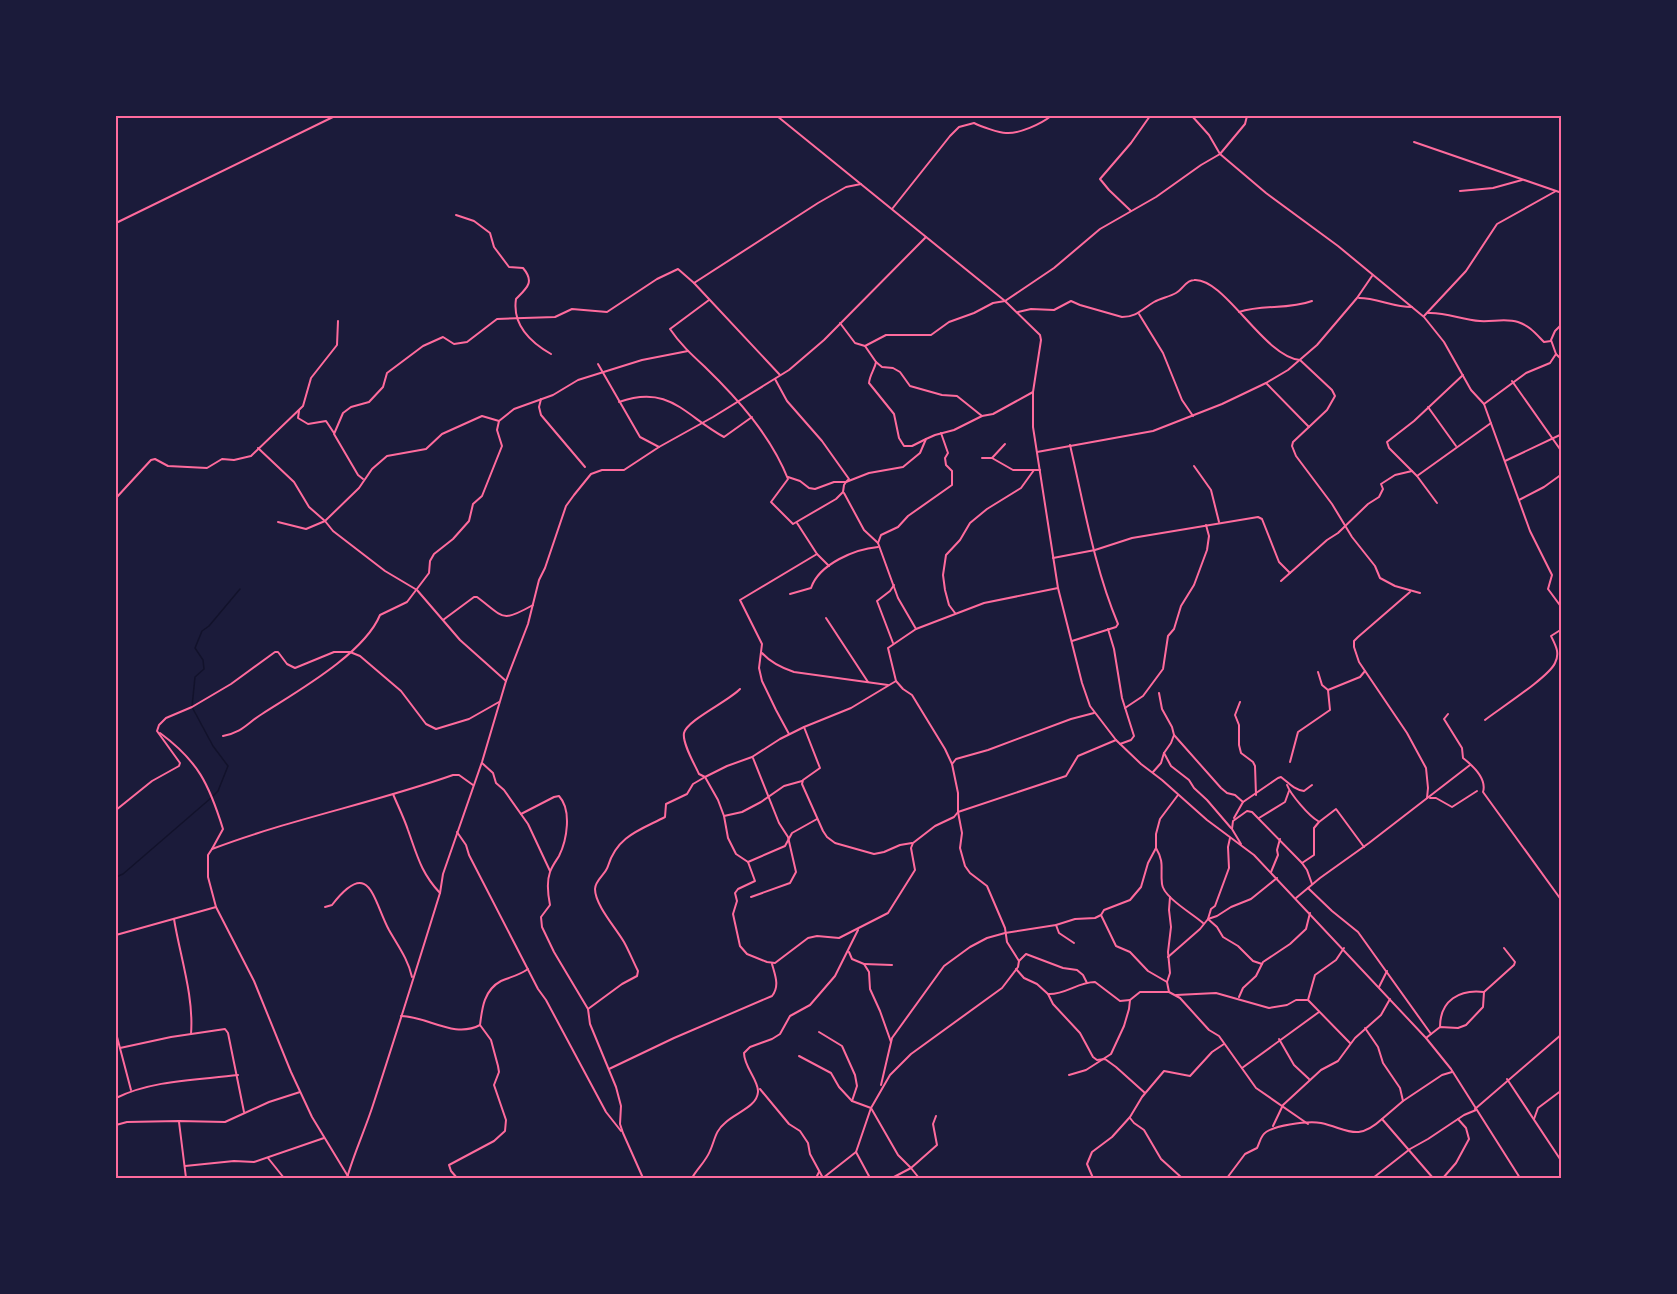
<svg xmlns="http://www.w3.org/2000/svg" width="1677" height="1294" font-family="'PT Sans Narrow',sans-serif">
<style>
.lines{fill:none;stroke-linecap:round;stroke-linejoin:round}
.stream{stroke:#12122b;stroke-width:1.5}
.minor{stroke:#ff6b9d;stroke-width:2}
.neatline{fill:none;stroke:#ff6b9d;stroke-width:2}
</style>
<rect width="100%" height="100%" fill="#1b1b3a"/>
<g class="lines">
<path class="stream" d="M116,877L123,874L211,798L218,791L228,766L213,746L192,707L195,677L204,669L203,660L195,648L202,631L209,626L240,589"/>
<g class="minor">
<path d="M777,116L1005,301L1040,335L1041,340L1033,392V427L1058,588L1082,683L1090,706L1116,740L1141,764L1162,780L1207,820L1254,855L1426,1038L1451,1069L1520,1178"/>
<path d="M1192,116L1209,135L1220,154L1245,124L1247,116"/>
<path d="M1414,142L1562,193"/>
<path d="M1460,191L1493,188L1522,180"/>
<path d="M892,209L950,136L959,127L974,123C980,126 999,133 1006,133C1019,134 1041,124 1051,116"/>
<path d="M1131,211L1109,190L1100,179L1131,143L1150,116"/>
<path d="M456,215L474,221L490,233L494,247L509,267L523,268C535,282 527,288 516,299C512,325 530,342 551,354"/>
<path d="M116,223L335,116"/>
<path d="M694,283L780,375"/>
<path d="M1359,298C1377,298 1393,307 1412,307"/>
<path d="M709,300L670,329C680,344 692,355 705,367C738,399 771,436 788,479L771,502L793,524L836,499L843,492L844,485L846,482L869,473L903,467L920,453L926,439L935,435L954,430L982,416L993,414L1033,392"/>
<path d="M1018,312L1031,309L1054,310L1071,301L1080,305L1122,317C1137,317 1142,309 1154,302C1161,298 1169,297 1176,293C1183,289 1186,280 1194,280C1224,277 1264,357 1300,360L1332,390L1335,396L1327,410L1293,442L1292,446L1296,456L1332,504L1352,537L1375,566L1380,578L1395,586L1420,593"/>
<path d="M1239,312C1263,304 1288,310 1312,301"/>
<path d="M1428,313C1446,312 1462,320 1480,321C1492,322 1506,318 1518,322C1530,326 1536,334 1544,342L1551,341"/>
<path d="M1139,314L1163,353L1182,400L1193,416"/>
<path d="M1424,316L1466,271L1497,224L1556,191"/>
<path d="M840,323L855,343L865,346L876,362L882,367L893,368L900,372L910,386L942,395L957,396L982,416"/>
<path d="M865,346L886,335H931L949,322L974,313L993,303L1005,301L1054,268L1100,229L1156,197L1201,165L1220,154L1266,193L1338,246L1424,317L1444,342L1471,390L1484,404L1526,373L1550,363L1556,354L1551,340L1555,331L1562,324"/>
<path d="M1556,354L1562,360"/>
<path d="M876,362C875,369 870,374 869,383L894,414L899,438L904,446H912L926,439"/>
<path d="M598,364L640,437L659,447"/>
<path d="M775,379L787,401L822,441L849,479L846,482H834L815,489L809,488L800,481L788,477"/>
<path d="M1512,381L1562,452"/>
<path d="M1266,383L1309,427"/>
<path d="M541,399L539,407L541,415L585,467"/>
<path d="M619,402C670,384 685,416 724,437L752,417"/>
<path d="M1484,404L1530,531L1552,575L1548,589L1562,608"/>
<path d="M1428,407L1456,446"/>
<path d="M299,411L298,418L308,424L326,421L334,433"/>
<path d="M1070,445C1084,505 1094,567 1118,624L1116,627L1072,641"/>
<path d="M258,448L294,482L309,507L325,521L333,531L385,571L417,590L460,640L506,681"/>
<path d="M1037,452L1153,431L1222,404L1266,383L1288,370L1317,345L1357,298L1372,276"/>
<path d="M982,458H992L1013,470H1034"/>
<path d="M992,458L1005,444"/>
<path d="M1505,461L1562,434"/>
<path d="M1194,466L1211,490L1219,522"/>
<path d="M1417,476L1491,423"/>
<path d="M363,479L358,475L334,434L343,413L351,407L369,402L383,387L387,373L423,346L443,337L454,344L467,342L497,319L555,317L572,309L607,312L657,279L678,269L694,283L818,203L846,187L861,184"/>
<path d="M844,493L864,530L878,543L898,598L916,629"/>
<path d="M116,498L151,460L155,459L168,466L207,468L222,459L234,460L251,456L303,406L311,378L337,345L338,321"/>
<path d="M1519,500L1544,487L1562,474"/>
<path d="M1437,503L1417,476L1389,448L1387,442L1414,421L1463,375"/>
<path d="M278,522L306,529L325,521L359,488L372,469L387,456L426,449L442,434L482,416L499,421L514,409L553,395L578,380L642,360L688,351"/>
<path d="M797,523L817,554L829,566"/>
<path d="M878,543L881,535L898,527L908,516L952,485V471L946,465L945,458L948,453L941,433"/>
<path d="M1053,558L1095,550L1132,538L1258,517L1262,519L1279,562L1290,573"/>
<path d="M1281,581L1327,540L1338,533L1368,504L1379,497L1383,489L1381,484L1395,475L1412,471"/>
<path d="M1410,592L1358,637L1354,641V647L1359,662L1407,733L1426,768L1428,788L1427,798"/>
<path d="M790,594L811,588C819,564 855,549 878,547"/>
<path d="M955,613L949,605L945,590L943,575L946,555L960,540L970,523L987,509L1021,488L1034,470H1040"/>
<path d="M826,618L868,682"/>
<path d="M443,620L474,597H477C505,618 501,623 533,605"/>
<path d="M1108,629L1114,649L1122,698L1134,736L1131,740L1120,744"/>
<path d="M893,643L877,601L890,591L894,585"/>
<path d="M762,653C771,663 782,668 794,672L888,685"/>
<path d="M1318,672L1322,685L1328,690"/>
<path d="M740,689C729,701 687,720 684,733C682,743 695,765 699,774L705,777L718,800L724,816L728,838L736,854L748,862L785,846L792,833L817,819"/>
<path d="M1240,702L1235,715L1239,725V745L1241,753L1253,762L1255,766L1256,795"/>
<path d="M1125,708L1143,696L1163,669L1168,636L1174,629L1181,606L1194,585L1207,550L1209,536L1206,525"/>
<path d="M1448,714L1444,719L1462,748L1463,758C1472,765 1487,779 1483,792L1562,901"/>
<path d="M1485,720C1499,709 1549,677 1555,663C1560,653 1556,646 1551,636L1562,629"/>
<path d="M804,727L820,768L803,780L802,784L823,831L827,837L835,843L874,854L884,852L900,845L912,843"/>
<path d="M160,733C198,761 209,784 223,829L212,849"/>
<path d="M789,734L776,710L762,681L759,668L762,644L740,600L817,554"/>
<path d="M1174,735L1221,788L1227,793L1235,795L1243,802"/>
<path d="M223,736C243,732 246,724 262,714C296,692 364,654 380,615L407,602L429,573L430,561L434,554L453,539L469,521L473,504L482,496L502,446L497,430L499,421"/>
<path d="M1164,753L1171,766L1189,780L1194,788L1207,800L1231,828"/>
<path d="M1290,762L1298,732L1330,710L1328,690L1360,677L1365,671"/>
<path d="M482,763L493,773L496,783L504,790L528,824L550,871"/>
<path d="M952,764L956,759L988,750L1071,719L1094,713"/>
<path d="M1153,772L1161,763L1164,753L1171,743L1174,735L1172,727L1162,709L1159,693"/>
<path d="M1287,785C1291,795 1309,816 1318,821"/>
<path d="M393,794C398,806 404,818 408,830C417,855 421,873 440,893"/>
<path d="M1430,798H1436L1452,807L1477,791"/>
<path d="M116,810L152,781L179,766L180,763L157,731L159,725L166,718L192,707L231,684L275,652H278L287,664L295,668L334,652H350L360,656L401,691L426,724L436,729L469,719L499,702"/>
<path d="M521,814L554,797L559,796C572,810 567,840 559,856C556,861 552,866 550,872C546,883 548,895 550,905L541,917L542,927L554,952L588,1009L590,1024L616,1087L621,1106L620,1124L623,1133L643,1178"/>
<path d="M724,816L742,812L761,802L784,786L802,781"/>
<path d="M1234,818L1243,802L1278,778L1281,777C1289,783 1293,789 1304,791L1312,785"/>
<path d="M1259,818L1285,802L1289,791"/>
<path d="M457,832L466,845L469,855L538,989L546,1000L606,1112L621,1131"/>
<path d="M1230,838L1228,847L1229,868L1215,906L1211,909L1208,919L1217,927L1223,937L1238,946L1253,961L1262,964"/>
<path d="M1241,844L1232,829L1233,821L1247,811L1252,812L1302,863L1307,870L1312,884"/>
<path d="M1156,848C1165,863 1160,869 1162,884C1163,897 1193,914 1203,923"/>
<path d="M748,862L755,881L738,889L735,893L737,901L733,914L740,946L747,954L767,962L775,963L808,938L817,936L839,938L888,913L915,870L911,848L913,843L935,826L954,817L958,812V793L952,764L945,749L912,695L903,689L896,681L888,648L916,629L984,603L1058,588"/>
<path d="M1302,863L1314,855V828L1319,822L1336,809L1364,847"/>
<path d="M1271,872L1278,855L1277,850L1280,839"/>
<path d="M1308,888L1332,911L1358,932L1431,1034"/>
<path d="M751,897L790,883L796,872L788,837L779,823L753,758"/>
<path d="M1296,898L1320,878L1369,843L1470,765"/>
<path d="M325,907L332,905C370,856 373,900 389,930C398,946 408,959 412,977"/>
<path d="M1101,915L1116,946L1130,952L1148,971L1167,982L1169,992"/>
<path d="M174,919C180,956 194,996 191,1034"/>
<path d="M1056,925L1059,933L1074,943"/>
<path d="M116,935L216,907"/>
<path d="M849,952L852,959L864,964L869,972L870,989L880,1011L891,1042"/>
<path d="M1168,957L1200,929L1208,919L1217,916L1231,907L1251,899L1277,878"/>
<path d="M1019,961L1026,954L1063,968L1077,970L1083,975L1087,983"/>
<path d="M864,964L892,965"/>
<path d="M1016,969L1024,978L1037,984L1048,994L1053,1004L1080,1033L1093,1057L1097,1060L1105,1059L1116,1067L1145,1093"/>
<path d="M1167,982L1170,973L1168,952L1171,927L1169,910L1170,897"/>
<path d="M1379,987L1387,971"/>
<path d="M1048,994C1065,995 1078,982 1095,982L1120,1001L1130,1000"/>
<path d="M1176,995L1216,993L1269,1008L1287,1005L1296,1000H1308L1350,1043"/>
<path d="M1239,997L1243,988L1256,976L1263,962L1290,944L1306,929L1310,913"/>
<path d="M1308,1000L1315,975L1336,960L1344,948"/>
<path d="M588,1009L622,984L637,976L638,971C633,961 629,951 624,942C616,928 595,905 595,889C595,880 606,874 608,866C617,836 640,830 665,817L666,804L687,794L693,784L705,777L727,766L752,757L780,739L804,727L851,708L896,681"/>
<path d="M401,1016C427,1016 454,1039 480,1025C482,1008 484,990 501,981C510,977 518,976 528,969"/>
<path d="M1440,1027C1440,1000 1460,989 1484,992"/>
<path d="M1365,1028L1378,1047L1383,1063L1400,1088L1403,1101L1382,1119"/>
<path d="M819,1032L842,1046L855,1075L857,1086L852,1101"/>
<path d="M116,1033L131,1090"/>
<path d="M1426,1038L1440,1027L1458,1028L1466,1025L1483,1007L1484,992L1514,965L1515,962L1504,948"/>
<path d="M1279,1039L1294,1065L1309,1079"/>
<path d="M120,1048L171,1037L225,1029L228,1033L244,1112"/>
<path d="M799,1056L831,1073L839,1087L852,1101L871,1108L898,1155L911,1168L919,1178"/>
<path d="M1242,1068L1319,1012"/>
<path d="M609,1069L674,1038L772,996C780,986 775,975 772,964"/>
<path d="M1069,1075L1086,1070L1111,1054L1124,1026L1129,1009L1130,1000L1140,992H1169L1180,998L1209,1030L1219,1036L1256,1088L1308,1124"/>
<path d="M1507,1079L1562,1162"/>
<path d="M881,1085L892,1038L944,966L970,947L987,938L1005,933L1056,925L1075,919L1095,918L1101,915L1104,910L1130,900L1141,887L1148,863L1156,848V834L1160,819L1178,795"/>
<path d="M760,1089L789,1124L800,1131L808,1143L810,1154L823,1178"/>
<path d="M116,1098C152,1080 198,1080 238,1075"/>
<path d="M1403,1101L1442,1075L1452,1072"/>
<path d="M1475,1109L1562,1034"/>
<path d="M1130,1118L1134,1123L1144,1130L1161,1159L1182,1178"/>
<path d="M1534,1119L1538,1108L1562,1090"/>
<path d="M179,1122L186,1178"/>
<path d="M116,1125L127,1122L179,1121L225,1122L269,1102L300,1092"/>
<path d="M1273,1126L1283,1105L1321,1070L1338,1061L1355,1038L1381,1015L1390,999"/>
<path d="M856,1152L870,1178"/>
<path d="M268,1158L284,1178"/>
<path d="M185,1166L234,1161L254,1162L324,1138"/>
<path d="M347,1178C354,1153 365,1130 373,1105C396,1035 418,964 440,893L443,874L482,762L506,681L528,624L539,580L545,568L566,506L574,495L591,474L602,470H624L659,447L713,417L789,370L824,340L926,237"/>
<path d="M349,1178L312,1117L291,1072L254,981L216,907L208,877V855L212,849C291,819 374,803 453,775H459L473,785"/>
<path d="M457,1178L451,1171L449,1165L494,1141L505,1131L506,1120L494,1085L499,1072L498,1066L491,1040L480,1025"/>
<path d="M692,1178C697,1169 706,1161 710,1151C715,1140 715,1131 725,1123C735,1113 757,1107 758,1092C759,1081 744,1067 744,1053L750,1047L772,1039L780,1034L790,1016L810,1005L835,976L858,930"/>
<path d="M816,1178L819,1172"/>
<path d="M823,1178L856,1152L871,1108L890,1075L911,1054L1002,988L1018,967L1019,961L1007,942L1005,928L987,886L970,873L965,866L960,848L962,833L958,812L1066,776L1078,756L1116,740"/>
<path d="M892,1178L911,1168L937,1145L933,1124L936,1116"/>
<path d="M990,1178H991"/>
<path d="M1093,1178L1087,1164L1092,1152L1112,1137L1130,1117L1142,1097L1164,1071L1190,1076L1212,1052L1224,1044"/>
<path d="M1227,1178L1245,1154L1257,1148C1259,1144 1260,1139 1263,1135C1270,1125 1308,1121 1321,1123C1348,1129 1357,1142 1382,1119L1433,1178"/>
<path d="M1373,1178L1410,1149L1428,1139L1464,1115L1476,1110"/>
<path d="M1443,1178L1456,1163L1469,1139L1466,1128L1458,1119"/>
</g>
</g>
<rect width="1677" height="1294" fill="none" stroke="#1b1b3a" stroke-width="234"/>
<rect x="117" y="117" width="1443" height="1060" class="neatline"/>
</svg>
